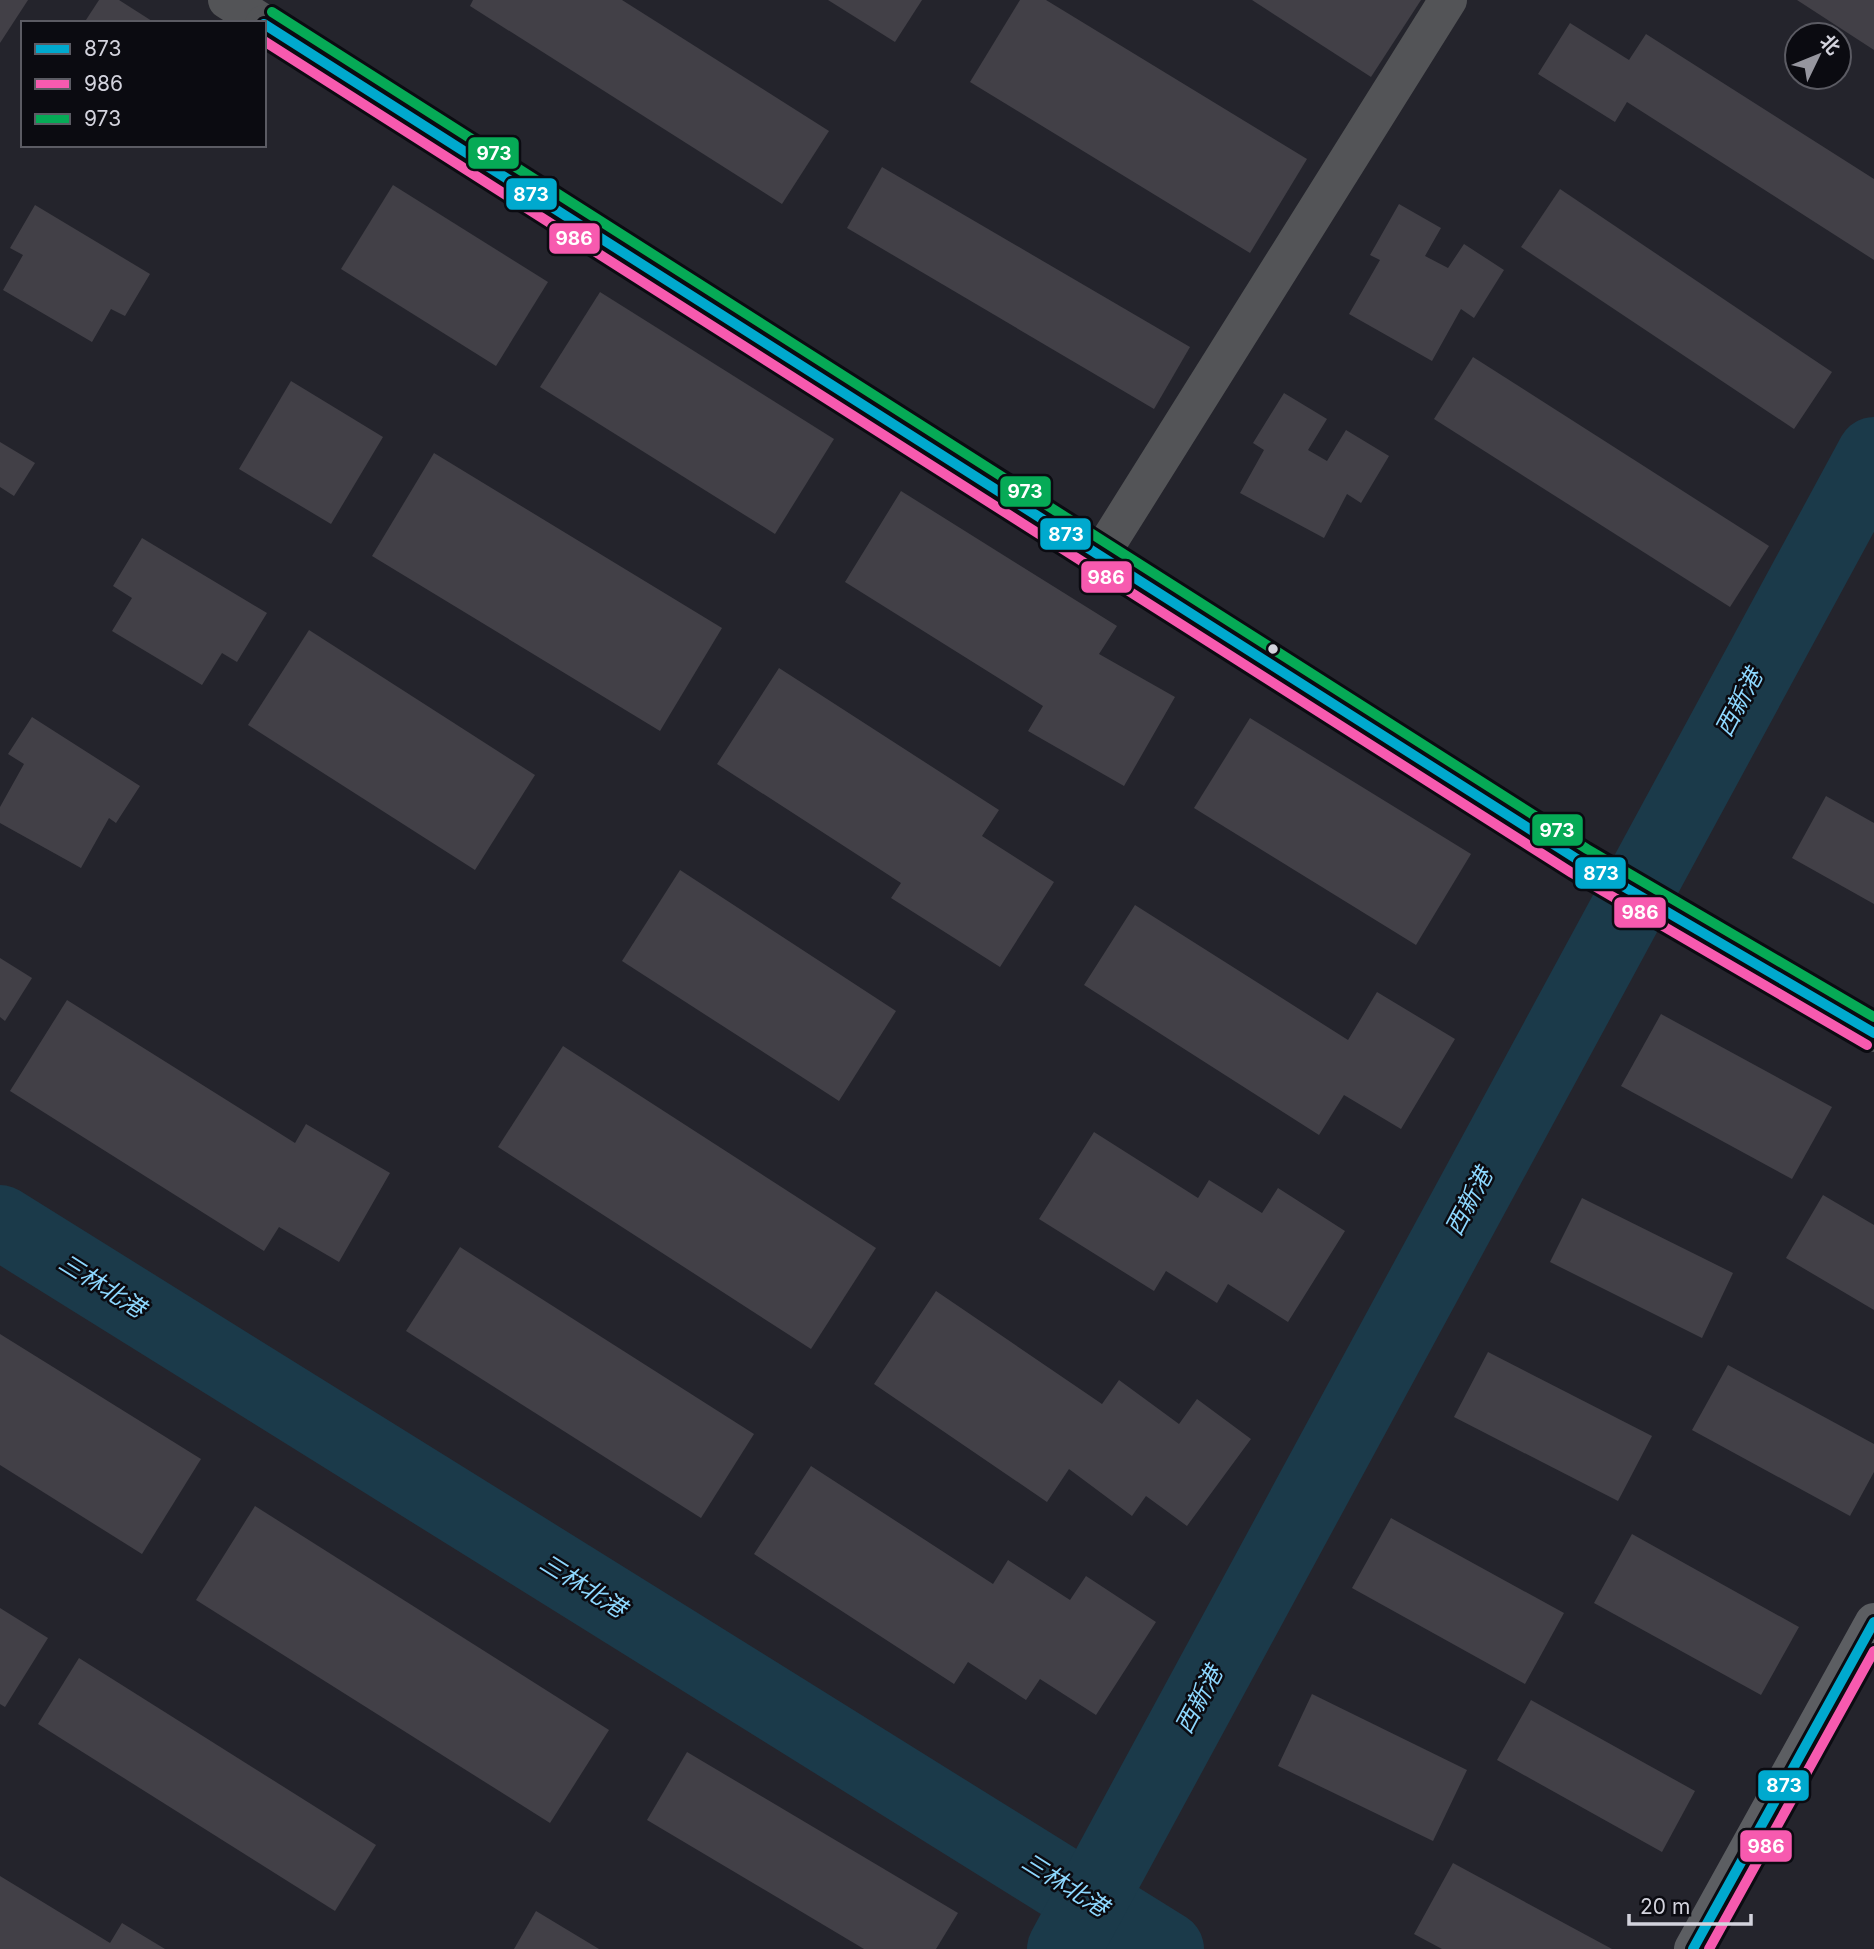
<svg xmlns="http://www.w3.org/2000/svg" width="1874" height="1949" font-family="Inter,'Noto Sans SC',sans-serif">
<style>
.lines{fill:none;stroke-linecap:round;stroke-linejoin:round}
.river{stroke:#1b3a4a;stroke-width:74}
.building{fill:#424047}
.minor{stroke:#535457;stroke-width:38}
.major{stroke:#5c5e62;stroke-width:38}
.bus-1-casing{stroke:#0b0b11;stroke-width:16}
.bus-2-casing{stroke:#0b0b11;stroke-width:16}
.bus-3-casing{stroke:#0b0b11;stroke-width:16}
.bus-1{stroke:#00a9ce;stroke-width:10}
.bus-2{stroke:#f75aaf;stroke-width:10}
.bus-3{stroke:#06aa56;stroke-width:10}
.bus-dot{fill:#d3d3dd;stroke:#0b0b11;stroke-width:2.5}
.labels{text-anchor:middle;stroke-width:5;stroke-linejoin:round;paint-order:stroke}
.water-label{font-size:24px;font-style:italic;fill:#8dd7fe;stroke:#0b0b11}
.line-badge{stroke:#0b0b11;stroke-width:2.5}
.badge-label{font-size:19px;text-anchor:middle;font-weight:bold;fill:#fff}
</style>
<rect width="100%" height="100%" fill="#24242c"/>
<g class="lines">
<g class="river">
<path d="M0,1222L1167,1949"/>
<path d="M1064,1949L1874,454"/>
</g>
</g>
<g class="building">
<path d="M0,0H28L0,43Z"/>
<path d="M99,0H119L155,23H84Z"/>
<path d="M473,0H622L829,131L782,204L470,6Z"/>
<path d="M828,0H922L895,42Z"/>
<path d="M1020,0H1046L1307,159L1250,253L970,82Z"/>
<path d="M1252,0H1421L1371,77Z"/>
<path d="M1797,0H1874V50Z"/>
<path d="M1570,23L1629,60L1646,34L1874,179V260L1627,102L1615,122L1538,74Z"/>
<path d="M882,167L1190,347L1154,409L847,228Z"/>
<path d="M393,185L548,282L496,366L341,269Z"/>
<path d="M1560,189L1832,372L1794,429L1521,247Z"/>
<path d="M1399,204L1441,228L1425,256L1448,268L1464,244L1504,270L1474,318L1461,309L1432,361L1349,314L1380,260L1370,255Z"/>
<path d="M35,205L150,274L125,316L111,309L92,342L3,290L23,255L10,248Z"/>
<path d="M600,292L834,439L775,534L540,387Z"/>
<path d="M1473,357L1769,546L1730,607L1434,419Z"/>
<path d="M291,381L383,437L331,524L239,469Z"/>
<path d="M1284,393L1327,419L1308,450L1327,461L1346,430L1389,456L1361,503L1347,494L1324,538L1240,493L1264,450L1253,443Z"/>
<path d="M0,442L35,463L14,496L0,487Z"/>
<path d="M434,453L722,628L660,731L372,556Z"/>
<path d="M901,491L1117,626L1099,654L1175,697L1124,786L1028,731L1043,706L845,582Z"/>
<path d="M142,538L267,613L237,662L222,653L202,685L112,631L132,598L113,586Z"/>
<path d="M309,630L535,775L475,870L248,725Z"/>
<path d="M779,668L999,810L982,836L1054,882L1000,967L891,898L901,883L717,764Z"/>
<path d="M32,717L140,786L116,823L109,818L81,868L0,823V807L24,764L8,754Z"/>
<path d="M1250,718L1471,854L1416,945L1194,808Z"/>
<path d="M1826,796L1874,823V904L1792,858Z"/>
<path d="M680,870L896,1011L839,1101L622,961Z"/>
<path d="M1135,905L1348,1040L1377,992L1455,1039L1401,1129L1344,1095L1319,1135L1084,985Z"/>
<path d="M0,958L32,978L5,1021L0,1017Z"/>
<path d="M67,1000L295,1143L306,1124L390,1173L339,1262L279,1227L264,1251L10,1091Z"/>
<path d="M1661,1014L1832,1107L1792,1179L1621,1086Z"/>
<path d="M563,1046L876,1248L811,1349L498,1147Z"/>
<path d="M1094,1132L1198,1198L1209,1180L1262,1213L1278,1188L1345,1231L1288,1322L1228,1284L1217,1303L1166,1271L1154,1291L1039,1219Z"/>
<path d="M1823,1195L1874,1225V1310L1786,1258Z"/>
<path d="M1582,1198L1733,1273L1702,1338L1550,1262Z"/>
<path d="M460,1247L754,1434L701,1518L406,1331Z"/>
<path d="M936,1291L1102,1404L1119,1380L1179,1424L1197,1399L1251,1439L1187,1526L1146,1496L1132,1516L1069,1469L1047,1502L874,1384Z"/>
<path d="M0,1334L201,1459L142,1554L0,1465Z"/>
<path d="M1488,1352L1652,1436L1618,1501L1454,1417Z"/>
<path d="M1728,1365L1874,1444V1472L1850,1516L1692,1430Z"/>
<path d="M811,1466L993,1584L1008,1560L1070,1600L1086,1576L1156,1622L1096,1715L1040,1679L1026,1700L968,1662L954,1684L754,1554Z"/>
<path d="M255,1506L609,1730L550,1823L196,1600Z"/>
<path d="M1391,1518L1564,1613L1525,1684L1352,1588Z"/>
<path d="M1632,1534L1799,1627L1761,1695L1594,1603Z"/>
<path d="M0,1608L48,1638L5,1707L0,1704Z"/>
<path d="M79,1658L376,1845L335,1911L38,1724Z"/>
<path d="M1312,1694L1467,1770L1433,1841L1278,1766Z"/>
<path d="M1531,1700L1695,1791L1662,1852L1497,1760Z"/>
<path d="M687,1752L958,1913L936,1949H864L647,1820Z"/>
<path d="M1453,1863L1612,1949H1442L1414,1934Z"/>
<path d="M0,1876L110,1943L122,1923L165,1949H0Z"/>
<path d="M536,1911L599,1949H514Z"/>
</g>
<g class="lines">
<g class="minor">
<path d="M227,0L263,23"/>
<path d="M264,24L1580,861L1682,922L1874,1033"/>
<path d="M1101,554L1448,0"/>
</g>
<path class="major" d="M1693,1949L1874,1622"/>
<g class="bus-1-casing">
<g id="bus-1">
<path d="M264,24L1580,861L1874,1033"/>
<path d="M1693,1949L1874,1622"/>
</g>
</g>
<g class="bus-2-casing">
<g id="bus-2">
<path d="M264,41L1572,873L1867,1045"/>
<path d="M1709,1949L1874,1651"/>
</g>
</g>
<g class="bus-3-casing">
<path id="bus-3" d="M272,12L1587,849L1874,1017"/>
</g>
<use href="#bus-1" class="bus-1"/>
<use href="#bus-2" class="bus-2"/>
<use href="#bus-3" class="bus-3"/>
</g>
<circle class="bus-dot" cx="1273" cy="649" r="6"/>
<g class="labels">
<g class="water-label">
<text transform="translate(1739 703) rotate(-62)" y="8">西新港</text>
<text transform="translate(1469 1202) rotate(-62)" y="8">西新港</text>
<text transform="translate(102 1286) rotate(32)" y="8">三林北港</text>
<text transform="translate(583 1586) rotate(32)" y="8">三林北港</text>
<text transform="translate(1199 1700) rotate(-62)" y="8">西新港</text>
<text transform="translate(1065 1885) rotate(32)" y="8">三林北港</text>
</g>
</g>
<g class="line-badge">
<rect x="467" y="136" width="53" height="34" rx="7" fill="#06aa56"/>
<rect x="505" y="177" width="53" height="34" rx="7" fill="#00a9ce"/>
<rect x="548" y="222" width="53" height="33" rx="7" fill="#f75aaf"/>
<rect x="999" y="475" width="53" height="33" rx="7" fill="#06aa56"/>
<rect x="1039" y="517" width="53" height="34" rx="7" fill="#00a9ce"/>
<rect x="1080" y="560" width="53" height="34" rx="7" fill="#f75aaf"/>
<rect x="1531" y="813" width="53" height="34" rx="7" fill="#06aa56"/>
<rect x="1574" y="856" width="53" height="34" rx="7" fill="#00a9ce"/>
<rect x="1613" y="896" width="54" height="33" rx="7" fill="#f75aaf"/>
<rect x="1757" y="1769" width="53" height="33" rx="7" fill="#00a9ce"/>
<rect x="1739" y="1829" width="54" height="34" rx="7" fill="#f75aaf"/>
</g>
<g class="badge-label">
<text x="494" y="160">973</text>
<text x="531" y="201">873</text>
<text x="574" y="245">986</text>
<text x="1025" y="498">973</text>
<text x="1066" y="541">873</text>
<text x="1106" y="584">986</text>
<text x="1557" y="837">973</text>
<text x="1601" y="880">873</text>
<text x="1640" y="919">986</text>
<text x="1784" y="1792">873</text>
<text x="1766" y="1853">986</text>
</g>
<rect x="21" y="21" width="245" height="126" fill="#0b0b11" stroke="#5b5b63" stroke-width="2"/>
<rect x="35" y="44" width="35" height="10" fill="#00a9ce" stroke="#5b5b63" stroke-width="2"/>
<text x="84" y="56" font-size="21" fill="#d3d3dd">873</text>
<rect x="35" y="79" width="35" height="10" fill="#f75aaf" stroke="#5b5b63" stroke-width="2"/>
<text x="84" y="91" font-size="21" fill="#d3d3dd">986</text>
<rect x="35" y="114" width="35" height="10" fill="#06aa56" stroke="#5b5b63" stroke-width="2"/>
<text x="84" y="126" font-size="21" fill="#d3d3dd">973</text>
<g transform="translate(1818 56) rotate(47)"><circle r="33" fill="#0b0b11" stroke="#5b5b63" stroke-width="2"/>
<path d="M0-5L12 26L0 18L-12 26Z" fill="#96969f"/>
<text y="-10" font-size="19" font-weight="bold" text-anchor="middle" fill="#d3d3dd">北</text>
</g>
<path d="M1629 1914v10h122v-10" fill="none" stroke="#d3d3dd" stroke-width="3.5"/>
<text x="1640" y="1914" font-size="21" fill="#d3d3dd" stroke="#0b0b11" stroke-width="5" paint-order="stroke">20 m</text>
</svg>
